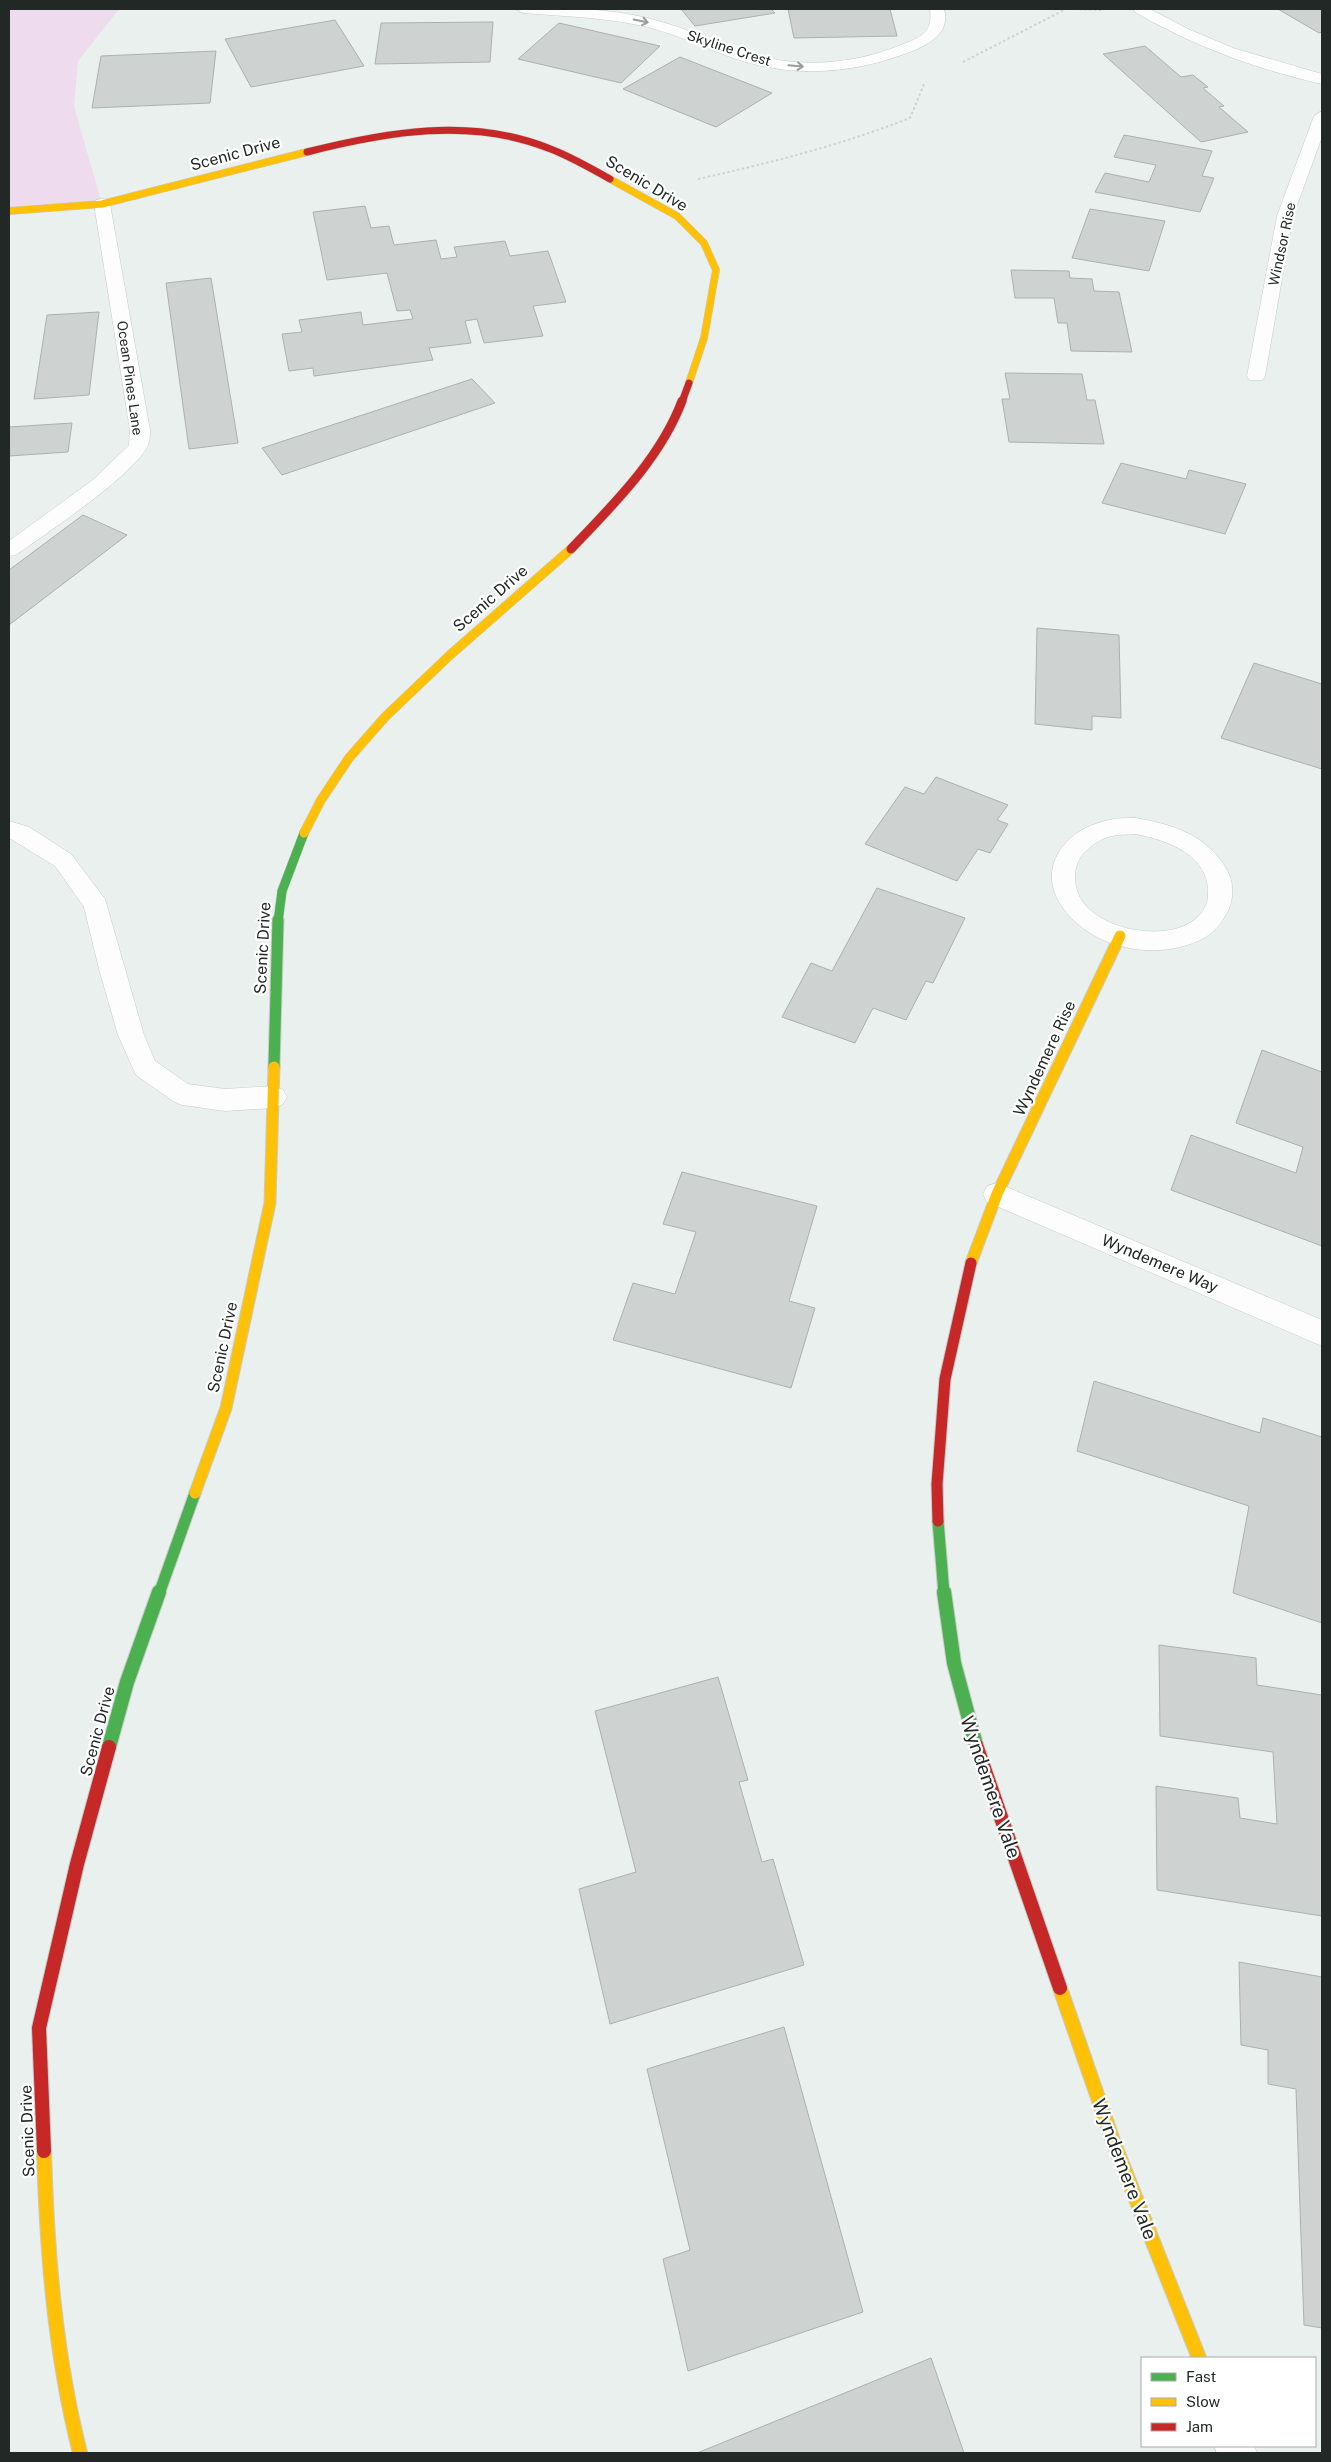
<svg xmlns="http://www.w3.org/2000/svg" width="1331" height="2462" font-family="'Public Sans',sans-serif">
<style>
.green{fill:#eedbed}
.building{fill:#ced3d2;stroke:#abb1af}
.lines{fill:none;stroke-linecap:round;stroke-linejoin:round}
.lane-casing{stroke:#c6cbc9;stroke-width:1}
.street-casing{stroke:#c6cbc9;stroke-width:1}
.fast-far2-casing{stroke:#c6cbc9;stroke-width:10}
.fast-far1-casing{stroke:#c6cbc9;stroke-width:13}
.fast-casing{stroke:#c6cbc9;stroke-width:16}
.slow-far3-casing{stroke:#c6cbc9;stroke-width:8}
.slow-far2-casing{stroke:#c6cbc9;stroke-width:10}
.slow-far1-casing{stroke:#c6cbc9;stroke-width:13}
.slow-casing{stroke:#c6cbc9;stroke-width:16}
.jam-far3-casing{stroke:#c6cbc9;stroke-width:8}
.jam-far2-casing{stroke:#c6cbc9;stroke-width:10}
.jam-far1-casing{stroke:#c6cbc9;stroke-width:13}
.jam-casing{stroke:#c6cbc9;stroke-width:16}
.path{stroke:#d0d2d1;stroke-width:2;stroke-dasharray:2.5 2.5;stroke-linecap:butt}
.lane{fill:#fcfdfc;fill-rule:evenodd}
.street{fill:#fcfdfc;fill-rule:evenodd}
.fast-far2{stroke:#4caf50;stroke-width:9}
.fast-far1{stroke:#4caf50;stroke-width:11}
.fast{stroke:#4caf50;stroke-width:14}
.slow-far3{stroke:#ffc107;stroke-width:7}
.slow-far2{stroke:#ffc107;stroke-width:9}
.slow-far1{stroke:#ffc107;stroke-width:11}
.slow{stroke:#ffc107;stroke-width:14}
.jam-far3{stroke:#c62828;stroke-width:7}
.jam-far2{stroke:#c62828;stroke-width:9}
.jam-far1{stroke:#c62828;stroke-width:11}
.jam{stroke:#c62828;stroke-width:14}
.oneway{stroke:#9a9d9c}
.labels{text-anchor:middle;stroke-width:4.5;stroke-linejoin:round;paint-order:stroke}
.far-street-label{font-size:14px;fill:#222826;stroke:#fff}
.street-label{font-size:16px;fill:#222826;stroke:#fff}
.near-street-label{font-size:19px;fill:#222826;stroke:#fff}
</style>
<rect width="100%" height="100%" fill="#eaf0ee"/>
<path class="green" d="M9,9H119L78,61L74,107L102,204L9,211Z"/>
<g class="building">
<path d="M681,9H771L775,13L695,26Z"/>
<path d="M788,9H890L897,36L794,38Z"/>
<path d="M1278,9H1322V32L1319,33Z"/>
<path d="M335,20L364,66L251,87L225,39Z"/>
<path d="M493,22L490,62L375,64L381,23Z"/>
<path d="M559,23L660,46L621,83L518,59Z"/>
<path d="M1145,46L1181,77L1193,75L1208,87L1203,88L1224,106L1219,107L1248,132L1201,142L1103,54Z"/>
<path d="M216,51L210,103L92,108L101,56Z"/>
<path d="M680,57L772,93L716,127L623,89Z"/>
<path d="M1124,135L1212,151L1202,176L1214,178L1200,212L1095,192L1105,173L1149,182L1156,165L1114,157Z"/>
<path d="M365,206L371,228L389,226L394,245L436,240L441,259L457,257L454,247L505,241L510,256L548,251L566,302L533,306L543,336L484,343L477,319L465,321L471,343L429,348L433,360L314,376L313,368L289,371L282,334L302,332L299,320L361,312L363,325L413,319L410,310L397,311L387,273L327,280L313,212Z"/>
<path d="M1090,209L1165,221L1149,271L1072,258Z"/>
<path d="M1011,270L1069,271L1070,278L1092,279L1094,291L1119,292L1132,352L1071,351L1067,323H1058L1054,298H1015Z"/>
<path d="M211,278L238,443L189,449L166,283Z"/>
<path d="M99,312L89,395L34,399L47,315Z"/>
<path d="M1005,373L1082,374L1087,400H1095L1104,444L1009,442L1002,399H1010Z"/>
<path d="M472,379L495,403L282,475L262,448Z"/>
<path d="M72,423L68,452L9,456V427Z"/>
<path d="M1121,463L1186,479L1189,470L1246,484L1225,534L1102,503Z"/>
<path d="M83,515L127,535L9,625V570Z"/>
<path d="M1037,628L1119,635L1121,718L1092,716V730L1035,724Z"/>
<path d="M1254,663L1322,684V769L1221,738Z"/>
<path d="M936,777L1008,805L997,820L1008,824L990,853L978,849L957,881L865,844L905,787L924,794Z"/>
<path d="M877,888L965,918L933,983L926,981L906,1020L873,1008L855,1043L782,1017L811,963L832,971Z"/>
<path d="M1262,1050L1322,1072V1246L1171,1190L1191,1135L1296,1173L1303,1147L1236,1123Z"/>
<path d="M682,1172L817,1206L789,1301L815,1308L791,1388L613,1340L633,1283L675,1294L696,1232L663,1224Z"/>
<path d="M1094,1381L1260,1433L1263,1418L1322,1437V1623L1233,1593L1249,1506L1077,1451Z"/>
<path d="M1159,1645L1256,1658L1257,1685L1322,1695V1916L1157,1890L1156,1786L1238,1798L1240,1818L1277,1824L1273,1752L1160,1736Z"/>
<path d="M718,1677L748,1780L739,1782L762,1862L773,1859L804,1965L610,2024L579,1889L636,1872L595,1711Z"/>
<path d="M1239,1962L1322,1977V2328L1304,2325L1296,2089L1268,2084V2050L1241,2045Z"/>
<path d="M784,2027L863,2312L688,2371L663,2259L690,2250L647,2069Z"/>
<path d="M931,2358L964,2453H697Z"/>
</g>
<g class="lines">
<g class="lane-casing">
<path id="lane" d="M9,821L29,827L71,854L105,899L144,1035L155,1061L188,1084L225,1089L274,1086L283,1090L287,1097L283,1104L274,1108L225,1111L182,1105L173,1101L136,1075L118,1035L99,969L84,907L55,866L9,838Z"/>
</g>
<g class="street-casing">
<g id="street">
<path d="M516,9C555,9 594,7 633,15C672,22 708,39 745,52C796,69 852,65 901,45C921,37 933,33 930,9H944C950,31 933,42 915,50C856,74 794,79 733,58C700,46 668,30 633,24C597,17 559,16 523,13Z"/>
<path d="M1133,9H1150L1188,29L1233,48L1322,74V84C1256,69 1193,46 1135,12Z"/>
<path d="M1322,111V137L1293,216L1265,376L1263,380H1249L1247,376L1277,216L1314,116Z"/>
<path d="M102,199L108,200L110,204L150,430C150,435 150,441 148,445C136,474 45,534 16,555L9,556V541L94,479L129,445L130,430L94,204L96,200Z"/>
<path d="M1135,818C1172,824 1208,835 1227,870C1233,881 1234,894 1230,906C1225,919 1216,931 1204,938C1157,963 1087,949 1059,902C1050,886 1049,868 1059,852C1071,833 1088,825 1109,820C1117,818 1126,818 1135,818ZM1135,834C1168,840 1212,856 1208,897C1207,909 1197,920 1186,925C1152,942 1075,925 1075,878C1075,867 1078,858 1086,851C1093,844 1102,838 1112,836C1120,834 1128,835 1135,834Z"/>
<path d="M997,1183L1322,1320V1346L987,1202L983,1194L987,1186Z"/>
<path d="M1214,2446H1254L1257,2453H1217Z"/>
</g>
</g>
<g class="fast-far2-casing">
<path id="fast-far2" d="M278,922L282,891L304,833"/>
</g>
<g class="fast-far1-casing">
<g id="fast-far1">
<path d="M274,1067L278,920"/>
<path d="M938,1521L944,1594"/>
<path d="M159,1594L195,1493"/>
</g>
</g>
<g class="fast-casing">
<g id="fast">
<path d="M944,1592L954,1663L976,1745"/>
<path d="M109,1747L127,1682L159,1592"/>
</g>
</g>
<g class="slow-far3-casing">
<g id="slow-far3">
<path d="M610,179L677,216L704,243L716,270L704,338L689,383"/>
<path d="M9,211L102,204L307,152"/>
</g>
</g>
<g class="slow-far2-casing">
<path id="slow-far2" d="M304,833L321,800L349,758L385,717L450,655L571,549"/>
</g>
<g class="slow-far1-casing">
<g id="slow-far1">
<path d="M971,1263L997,1194L1120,936"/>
<path d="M195,1493L226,1408L270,1203L274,1067"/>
</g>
</g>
<g class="slow-casing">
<g id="slow">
<path d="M1060,1988L1113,2141L1199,2358"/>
<path d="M44,2151C47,2253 55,2354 80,2453"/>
</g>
</g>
<g class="jam-far3-casing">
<g id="jam-far3">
<path d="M307,152C386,132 470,117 548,148C570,156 590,168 610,179"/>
<path d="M682,402L689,383"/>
</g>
</g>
<g class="jam-far2-casing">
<path id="jam-far2" d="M571,549C613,505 660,459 682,401"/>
</g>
<g class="jam-far1-casing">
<path id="jam-far1" d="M938,1521L937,1484L945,1379L971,1263"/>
</g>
<g class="jam-casing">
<g id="jam">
<path d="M976,1745L1060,1988"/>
<path d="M44,2151L39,2028L77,1864L109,1747"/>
</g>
</g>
<g class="path">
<path d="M1074,9L1101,10"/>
<path d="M963,62L1066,9"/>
<path d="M698,179C770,163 841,145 910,118L924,84"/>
</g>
<use href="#lane" class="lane"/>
<use href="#street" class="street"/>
<use href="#fast-far2" class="fast-far2"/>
<use href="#fast-far1" class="fast-far1"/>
<use href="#fast" class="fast"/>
<use href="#slow-far3" class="slow-far3"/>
<use href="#slow-far2" class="slow-far2"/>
<use href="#slow-far1" class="slow-far1"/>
<use href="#slow" class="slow"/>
<use href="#jam-far3" class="jam-far3"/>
<use href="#jam-far2" class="jam-far2"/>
<use href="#jam-far1" class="jam-far1"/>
<use href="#jam" class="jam"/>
</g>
<defs><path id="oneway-shaft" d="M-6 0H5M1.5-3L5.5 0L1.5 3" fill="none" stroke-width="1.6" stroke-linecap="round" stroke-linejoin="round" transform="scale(1.25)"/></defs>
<g class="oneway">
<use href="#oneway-shaft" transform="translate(641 21) rotate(12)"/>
<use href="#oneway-shaft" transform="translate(796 66) rotate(5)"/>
</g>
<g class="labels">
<g class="far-street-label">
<text transform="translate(729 48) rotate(18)" y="5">Skyline Crest</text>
<text transform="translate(1282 244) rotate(-78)" y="5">Windsor Rise</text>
<text transform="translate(130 378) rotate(82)" y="5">Ocean Pines Lane</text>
</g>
<g class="street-label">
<text transform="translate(235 153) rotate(-15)" y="6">Scenic Drive</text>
<text transform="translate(647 183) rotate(31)" y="6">Scenic Drive</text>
<text transform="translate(490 598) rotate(-41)" y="6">Scenic Drive</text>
<text transform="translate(262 948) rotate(-87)" y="6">Scenic Drive</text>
<text transform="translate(1044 1058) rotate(-65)" y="6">Wyndemere Rise</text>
<text transform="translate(1160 1263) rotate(23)" y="6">Wyndemere Way</text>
<text transform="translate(222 1347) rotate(-78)" y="6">Scenic Drive</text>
<text transform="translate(97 1731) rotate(-75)" y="6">Scenic Drive</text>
<text transform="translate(27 2131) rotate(-92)" y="6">Scenic Drive</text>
</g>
<g class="near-street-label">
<text transform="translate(991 1787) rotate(71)" y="7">Wyndemere Vale</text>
<text transform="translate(1125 2169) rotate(69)" y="7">Wyndemere Vale</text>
</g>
</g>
<rect width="1331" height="2462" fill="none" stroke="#222826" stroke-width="20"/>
<rect x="1141" y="2357" width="175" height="90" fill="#ffffff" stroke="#a7a9a8"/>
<rect x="1151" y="2373" width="25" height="8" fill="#4caf50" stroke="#a7a9a8"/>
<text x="1186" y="2382" font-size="15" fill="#222826">Fast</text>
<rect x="1151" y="2398" width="25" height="8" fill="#ffc107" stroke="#a7a9a8"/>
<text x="1186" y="2407" font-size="15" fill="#222826">Slow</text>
<rect x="1151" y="2423" width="25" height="8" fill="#c62828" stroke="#a7a9a8"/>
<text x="1186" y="2432" font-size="15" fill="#222826">Jam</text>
</svg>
